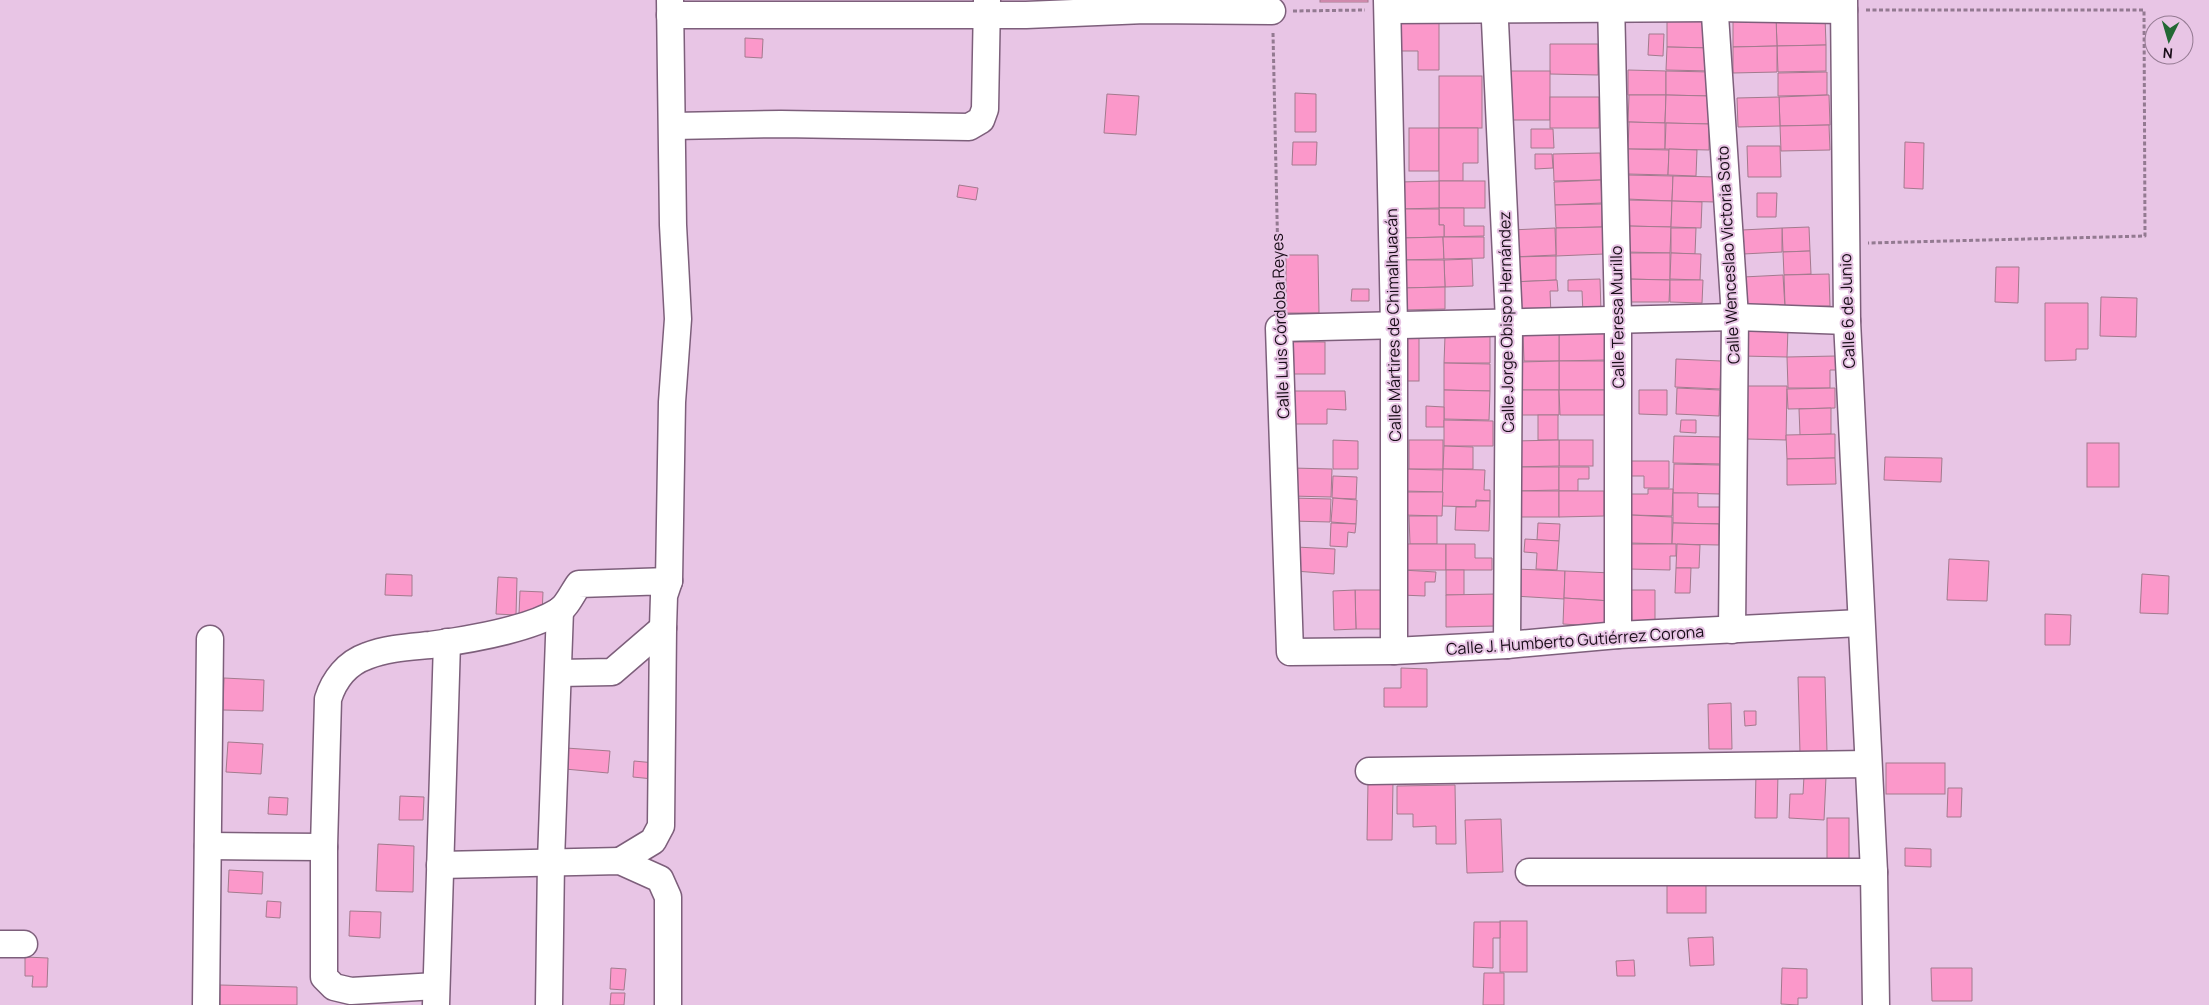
<svg xmlns="http://www.w3.org/2000/svg" width="2209" height="1005" font-family="Manrope,sans-serif">
<style>
.building{fill:#fb98ca;stroke:#a37a8e}
.lines{fill:none;stroke-linecap:round;stroke-linejoin:round}
.minor-casing{stroke:#7d5f7b;stroke-width:29}
.path{stroke:#937a91;stroke-width:3;stroke-dasharray:4 2.5;stroke-linecap:butt}
.minor{stroke:#fff;stroke-width:26}
.labels{text-anchor:middle;stroke-width:4;stroke-linejoin:round;paint-order:stroke}
.street-label{font-size:16px;fill:#190d18;stroke:#e8c5e5}
</style>
<rect width="100%" height="100%" fill="#e8c5e5"/>
<g class="building">
<rect x="1320" y="0" width="48" height="2"/>
<path d="M1776,17H1825L1826,45L1777,46Z"/>
<path d="M1776,17L1777,46L1733,47V18Z"/>
<path d="M1667,19L1711,20V48L1667,47Z"/>
<path d="M1396,23H1439V70H1418V51H1397Z"/>
<path d="M1649,34H1664L1663,56L1648,55Z"/>
<path d="M745,38L763,39L762,58L745,57Z"/>
<path d="M1550,44H1598V75L1550,74Z"/>
<path d="M1826,45V71L1778,72L1777,46Z"/>
<path d="M1777,46V72L1733,73V47Z"/>
<path d="M1667,47L1711,48L1710,71L1666,70Z"/>
<path d="M1628,70L1666,71V95H1628Z"/>
<rect x="1510" y="71" width="40" height="49"/>
<path d="M1666,71L1711,72L1710,96L1666,95Z"/>
<path d="M1827,72V95L1778,96V73Z"/>
<rect x="1439" y="76" width="43" height="52"/>
<path d="M1295,93L1316,94V132H1295Z"/>
<path d="M1107,94L1139,96L1136,135L1104,133Z"/>
<path d="M1629,95H1666L1665,123L1628,122Z"/>
<path d="M1666,95L1710,96L1709,124L1665,123Z"/>
<path d="M1829,95L1830,125L1780,126L1779,97Z"/>
<rect x="1550" y="97" width="49" height="31"/>
<path d="M1779,97L1780,126L1738,127L1737,98Z"/>
<path d="M1629,122L1665,123V149H1628Z"/>
<path d="M1666,123L1709,124V150L1665,149Z"/>
<path d="M1829,125L1830,150L1781,151L1780,126Z"/>
<rect x="1409" y="128" width="30" height="43"/>
<path d="M1439,128H1478V163H1463V181H1439Z"/>
<path d="M1531,129H1553L1554,148H1531Z"/>
<path d="M1293,142H1317L1316,165H1292Z"/>
<path d="M1905,142L1924,143L1923,189L1904,188Z"/>
<path d="M1747,146H1780L1781,177H1748Z"/>
<path d="M1628,149L1669,150L1668,175L1628,174Z"/>
<path d="M1669,149L1697,150L1696,176L1668,175Z"/>
<path d="M1600,153L1601,180L1554,181L1553,154Z"/>
<path d="M1535,154H1552L1553,168L1535,169Z"/>
<path d="M1628,175L1673,176L1672,201L1627,199Z"/>
<path d="M1673,176L1716,177V202L1672,201Z"/>
<path d="M1601,180L1602,203L1555,205L1554,182Z"/>
<rect x="1439" y="181" width="46" height="27"/>
<path d="M1439,181V208L1400,209V182Z"/>
<path d="M959,185L978,188L976,200L957,197Z"/>
<path d="M1757,193H1777L1776,217H1757Z"/>
<path d="M1627,200L1672,201L1671,227L1627,226Z"/>
<path d="M1672,201L1702,202L1701,228L1671,227Z"/>
<path d="M1602,204V227L1556,228L1555,205Z"/>
<path d="M1439,208H1464V226H1484V236L1444,237V225H1439Z"/>
<path d="M1400,209H1439V225H1444V237L1401,238Z"/>
<path d="M1627,226L1671,227L1670,253L1626,252Z"/>
<path d="M1603,227L1604,254L1556,256V228Z"/>
<path d="M1809,227L1810,251L1783,252L1782,228Z"/>
<path d="M1555,228L1556,255L1512,257L1511,230Z"/>
<path d="M1671,228H1696L1695,254L1671,253Z"/>
<path d="M1782,228V252L1743,254L1742,230Z"/>
<path d="M1443,237L1444,259L1401,260V238Z"/>
<path d="M1443,237H1484V258L1444,259Z"/>
<path d="M1810,251L1811,274L1784,275L1783,252Z"/>
<path d="M1627,253H1670V280L1626,279Z"/>
<path d="M1671,253L1701,254L1700,280L1670,279Z"/>
<path d="M1286,255H1318L1319,313H1286Z"/>
<path d="M1556,256V280L1512,282V257Z"/>
<path d="M1472,259L1473,286L1445,287L1444,260Z"/>
<path d="M1401,260H1444L1445,287L1402,288Z"/>
<path d="M1996,267H2019L2018,303L1995,302Z"/>
<path d="M1829,274L1830,306L1785,307L1784,275Z"/>
<path d="M1783,275L1785,308L1745,309L1743,277Z"/>
<path d="M1600,279L1601,313L1583,314L1582,291H1568V280Z"/>
<path d="M1626,279L1670,280L1669,302H1626Z"/>
<path d="M1557,280L1558,291H1550L1551,315L1514,317L1512,282Z"/>
<path d="M1670,280H1703L1702,303L1670,302Z"/>
<path d="M1445,287V309L1402,310V288Z"/>
<path d="M1352,289H1369V301H1351Z"/>
<path d="M2101,297L2137,298L2136,337L2100,336Z"/>
<path d="M2045,303H2088V349H2076V360L2045,361Z"/>
<path d="M1743,327L1788,328L1787,357L1742,356Z"/>
<path d="M1605,333V360L1559,361V334Z"/>
<path d="M1523,334H1559V361H1524Z"/>
<rect x="1402" y="336" width="17" height="45"/>
<path d="M1445,336H1490V363H1444Z"/>
<rect x="1288" y="342" width="37" height="32"/>
<path d="M1836,356V370H1830V388H1788L1787,357Z"/>
<path d="M1676,359L1721,361L1720,389L1675,387Z"/>
<rect x="1559" y="361" width="46" height="29"/>
<path d="M1559,361V390H1521V362Z"/>
<path d="M1444,363L1490,364V391L1444,390Z"/>
<path d="M1747,386H1787L1786,440L1747,439Z"/>
<path d="M1677,388L1720,390L1719,416L1676,414Z"/>
<path d="M1835,388V408L1788,409L1787,389Z"/>
<path d="M1444,390L1490,391L1489,420L1444,419Z"/>
<path d="M1521,390H1559V415H1522Z"/>
<path d="M1559,390H1605V415H1560Z"/>
<path d="M1639,390H1667V415L1639,414Z"/>
<path d="M1287,391H1345L1346,410L1327,409V424H1287Z"/>
<path d="M1426,406L1444,407V427H1426Z"/>
<path d="M1831,408V434L1800,435L1799,409Z"/>
<rect x="1538" y="415" width="20" height="25"/>
<path d="M1444,420L1493,421V446H1444Z"/>
<path d="M1681,420H1696V433L1680,432Z"/>
<path d="M1835,434V458L1787,459L1786,435Z"/>
<path d="M1674,436L1722,437L1721,464L1673,463Z"/>
<path d="M1333,440L1358,441V469H1333Z"/>
<rect x="1409" y="440" width="34" height="29"/>
<rect x="1559" y="440" width="34" height="26"/>
<path d="M1559,440V466L1515,467V441Z"/>
<rect x="2087" y="443" width="32" height="44"/>
<path d="M1444,446L1473,447V469H1443Z"/>
<path d="M1885,457L1942,458L1941,482L1884,480Z"/>
<path d="M1835,458L1836,484L1787,485V459Z"/>
<path d="M1629,461H1669V488H1644V476H1629Z"/>
<path d="M1674,464L1721,465V494L1673,493Z"/>
<path d="M1515,467H1559V490L1515,491Z"/>
<path d="M1559,467H1589V479H1578V491H1559Z"/>
<path d="M1292,468L1332,469L1331,497L1291,496Z"/>
<path d="M1404,469L1443,470V492L1404,491Z"/>
<path d="M1443,469L1485,470L1484,490H1490V501L1476,500V507L1442,506Z"/>
<path d="M1333,476L1357,477L1356,499L1332,498Z"/>
<path d="M1648,489H1673L1672,516L1630,515V494H1648Z"/>
<rect x="1516" y="491" width="43" height="26"/>
<path d="M1559,491H1604V516L1559,517Z"/>
<path d="M1404,492H1443L1442,516L1404,515Z"/>
<path d="M1673,493H1698V507H1720V524L1673,523Z"/>
<path d="M1292,498L1331,499L1330,522L1291,521Z"/>
<path d="M1333,498L1357,500L1356,524L1331,522Z"/>
<path d="M1476,501H1490L1489,531L1455,530L1456,507H1476Z"/>
<path d="M1630,515L1672,517V544L1629,543Z"/>
<path d="M1409,516H1437V544H1410Z"/>
<path d="M1331,523L1356,524L1355,533L1348,532L1347,547L1330,546Z"/>
<path d="M1538,523L1560,524L1559,541L1537,540Z"/>
<path d="M1673,523L1719,524V545L1672,544Z"/>
<path d="M1525,539L1559,541L1557,570L1536,569L1537,553L1524,552Z"/>
<path d="M1401,544H1446V570H1402Z"/>
<path d="M1446,544H1475V558H1492V570H1446Z"/>
<path d="M1629,544H1676V556H1670V570L1629,569Z"/>
<path d="M1677,544L1700,545L1699,568H1676Z"/>
<path d="M1296,547L1335,549L1334,574L1295,571Z"/>
<path d="M1949,559L1989,561L1987,601L1947,600Z"/>
<path d="M1676,568H1691L1690,593H1675Z"/>
<path d="M1515,569L1565,571L1564,599L1514,596Z"/>
<path d="M1402,570L1436,572L1435,582H1425V596L1401,595Z"/>
<rect x="1446" y="570" width="18" height="25"/>
<path d="M1565,571L1612,573L1611,601L1564,598Z"/>
<path d="M386,574L412,575V596L385,595Z"/>
<path d="M2142,574L2169,576L2168,614L2140,613Z"/>
<path d="M498,577L517,578L516,615L496,614Z"/>
<path d="M1355,590H1381L1382,629H1356Z"/>
<path d="M1355,590L1356,629L1334,630L1333,591Z"/>
<path d="M1631,590H1655V622L1632,623Z"/>
<path d="M520,591L543,592L542,615L519,614Z"/>
<path d="M1496,594V626L1446,627V595Z"/>
<path d="M1564,598L1611,601L1609,627L1563,624Z"/>
<path d="M2045,614L2071,615L2070,645H2045Z"/>
<path d="M1401,668L1427,669V707H1384V688H1401Z"/>
<path d="M1798,677H1825L1827,752L1800,753Z"/>
<path d="M224,678L264,680L263,711L223,710Z"/>
<path d="M1731,703L1732,749H1709L1708,704Z"/>
<path d="M1744,711H1756V725L1745,726Z"/>
<path d="M228,742L263,744L261,774L226,772Z"/>
<path d="M566,748L610,751L608,773L565,769Z"/>
<path d="M634,761L655,763L653,779L633,777Z"/>
<rect x="1886" y="763" width="59" height="31"/>
<path d="M1756,773H1778L1777,818H1755Z"/>
<path d="M1804,776L1826,777L1824,820L1789,818L1790,794H1803Z"/>
<path d="M1368,782H1393L1392,840H1367Z"/>
<path d="M1455,785L1456,844H1436V826L1413,827V814H1397V786Z"/>
<path d="M1948,788H1962L1961,817H1947Z"/>
<path d="M400,796L424,797L423,820H399Z"/>
<path d="M269,797L288,798L287,815L268,814Z"/>
<rect x="1827" y="818" width="22" height="46"/>
<path d="M1501,819L1503,872L1467,873L1465,820Z"/>
<path d="M378,844L414,846L413,892L376,891Z"/>
<path d="M1905,848L1931,849V867L1905,866Z"/>
<path d="M229,870L263,872L262,894L228,892Z"/>
<rect x="1667" y="880" width="39" height="33"/>
<path d="M267,901L281,902L280,918L266,917Z"/>
<path d="M350,911L381,912L380,938L349,936Z"/>
<rect x="1500" y="921" width="27" height="51"/>
<path d="M1474,922H1500V938H1493V968L1473,967Z"/>
<path d="M1713,937L1714,965L1690,966L1688,938Z"/>
<path d="M25,957L48,958L47,987H32L33,976H25Z"/>
<path d="M1634,960L1635,976H1617L1616,961Z"/>
<path d="M611,968L626,969L624,990L610,989Z"/>
<path d="M1782,968L1807,969V998H1798V1005L1781,1004Z"/>
<path d="M1931,968H1972V1001H1932Z"/>
<path d="M1484,973H1504V1005H1483Z"/>
<path d="M220,985L297,987V1005H220Z"/>
<path d="M611,993H625L624,1005H610Z"/>
</g>
<g class="lines">
<g class="minor-casing">
<g id="minor">
<path d="M1387,0L1394,325V651"/>
<path d="M1494,0L1509,321L1507,645"/>
<path d="M1611,0L1618,318V635"/>
<path d="M1714,0L1735,317L1732,630"/>
<path d="M1844,0L1847,321L1874,872L1876,1005"/>
<path d="M1388,10L1714,8L1844,10"/>
<path d="M670,15H1026L1145,10L1272,11"/>
<path d="M673,126L781,124L969,127L981,120L985,109L987,0"/>
<path d="M1847,321L1735,317L1279,328L1290,652L1394,651L1507,645L1618,635L1861,623"/>
<path d="M669,581L672,402L678,319L673,225L670,0"/>
<path d="M559,673L612,672L663,628"/>
<path d="M1369,771L1868,764"/>
<path d="M208,846L324,847"/>
<path d="M440,865L620,861L660,879L668,897V1005"/>
<path d="M1529,872H1874"/>
<path d="M0,944H24"/>
<path d="M436,986L351,991L334,987L324,977V847L328,699C334,680 347,663 367,656C387,648 410,647 430,645C467,640 528,630 559,611C567,606 573,592 579,584L669,581L664,596L663,628L661,826L653,841L620,861"/>
<path d="M206,1005L210,639"/>
<path d="M436,1005L447,642"/>
<path d="M549,1005L551,861L560,610"/>
</g>
</g>
<g class="path">
<path d="M1866,10H2144L2145,236L1868,243"/>
<path d="M1293,11L1365,10"/>
<path d="M1273,33L1279,307"/>
</g>
<use href="#minor" class="minor"/>
</g>
<g class="labels">
<g class="street-label">
<text transform="translate(1728 255) rotate(-93)" y="6">Calle Wenceslao Victoria Soto</text>
<text transform="translate(1847 311) rotate(-92)" y="6">Calle 6 de Junio</text>
<text transform="translate(1617 317) rotate(-91)" y="6">Calle Teresa Murillo</text>
<text transform="translate(1506 322) rotate(-91)" y="6">Calle Jorge Obispo Hernández</text>
<text transform="translate(1393 325) rotate(-91)" y="6">Calle Mártires de Chimalhuacán</text>
<text transform="translate(1280 326) rotate(-92)" y="6">Calle Luis Córdoba Reyes</text>
<text transform="translate(1575 640) rotate(-4)" y="6">Calle J. Humberto Gutiérrez Corona</text>
</g>
</g>
<g transform="translate(2169 40) rotate(185)"><circle r="24" fill="#e8c5e5" stroke="#957b93"/>
<path d="M0-4L9 19L0 12L-9 19Z" fill="#226834"/>
<text y="-8" font-size="14" font-weight="bold" text-anchor="middle" fill="#190d18">N</text>
</g>
</svg>
